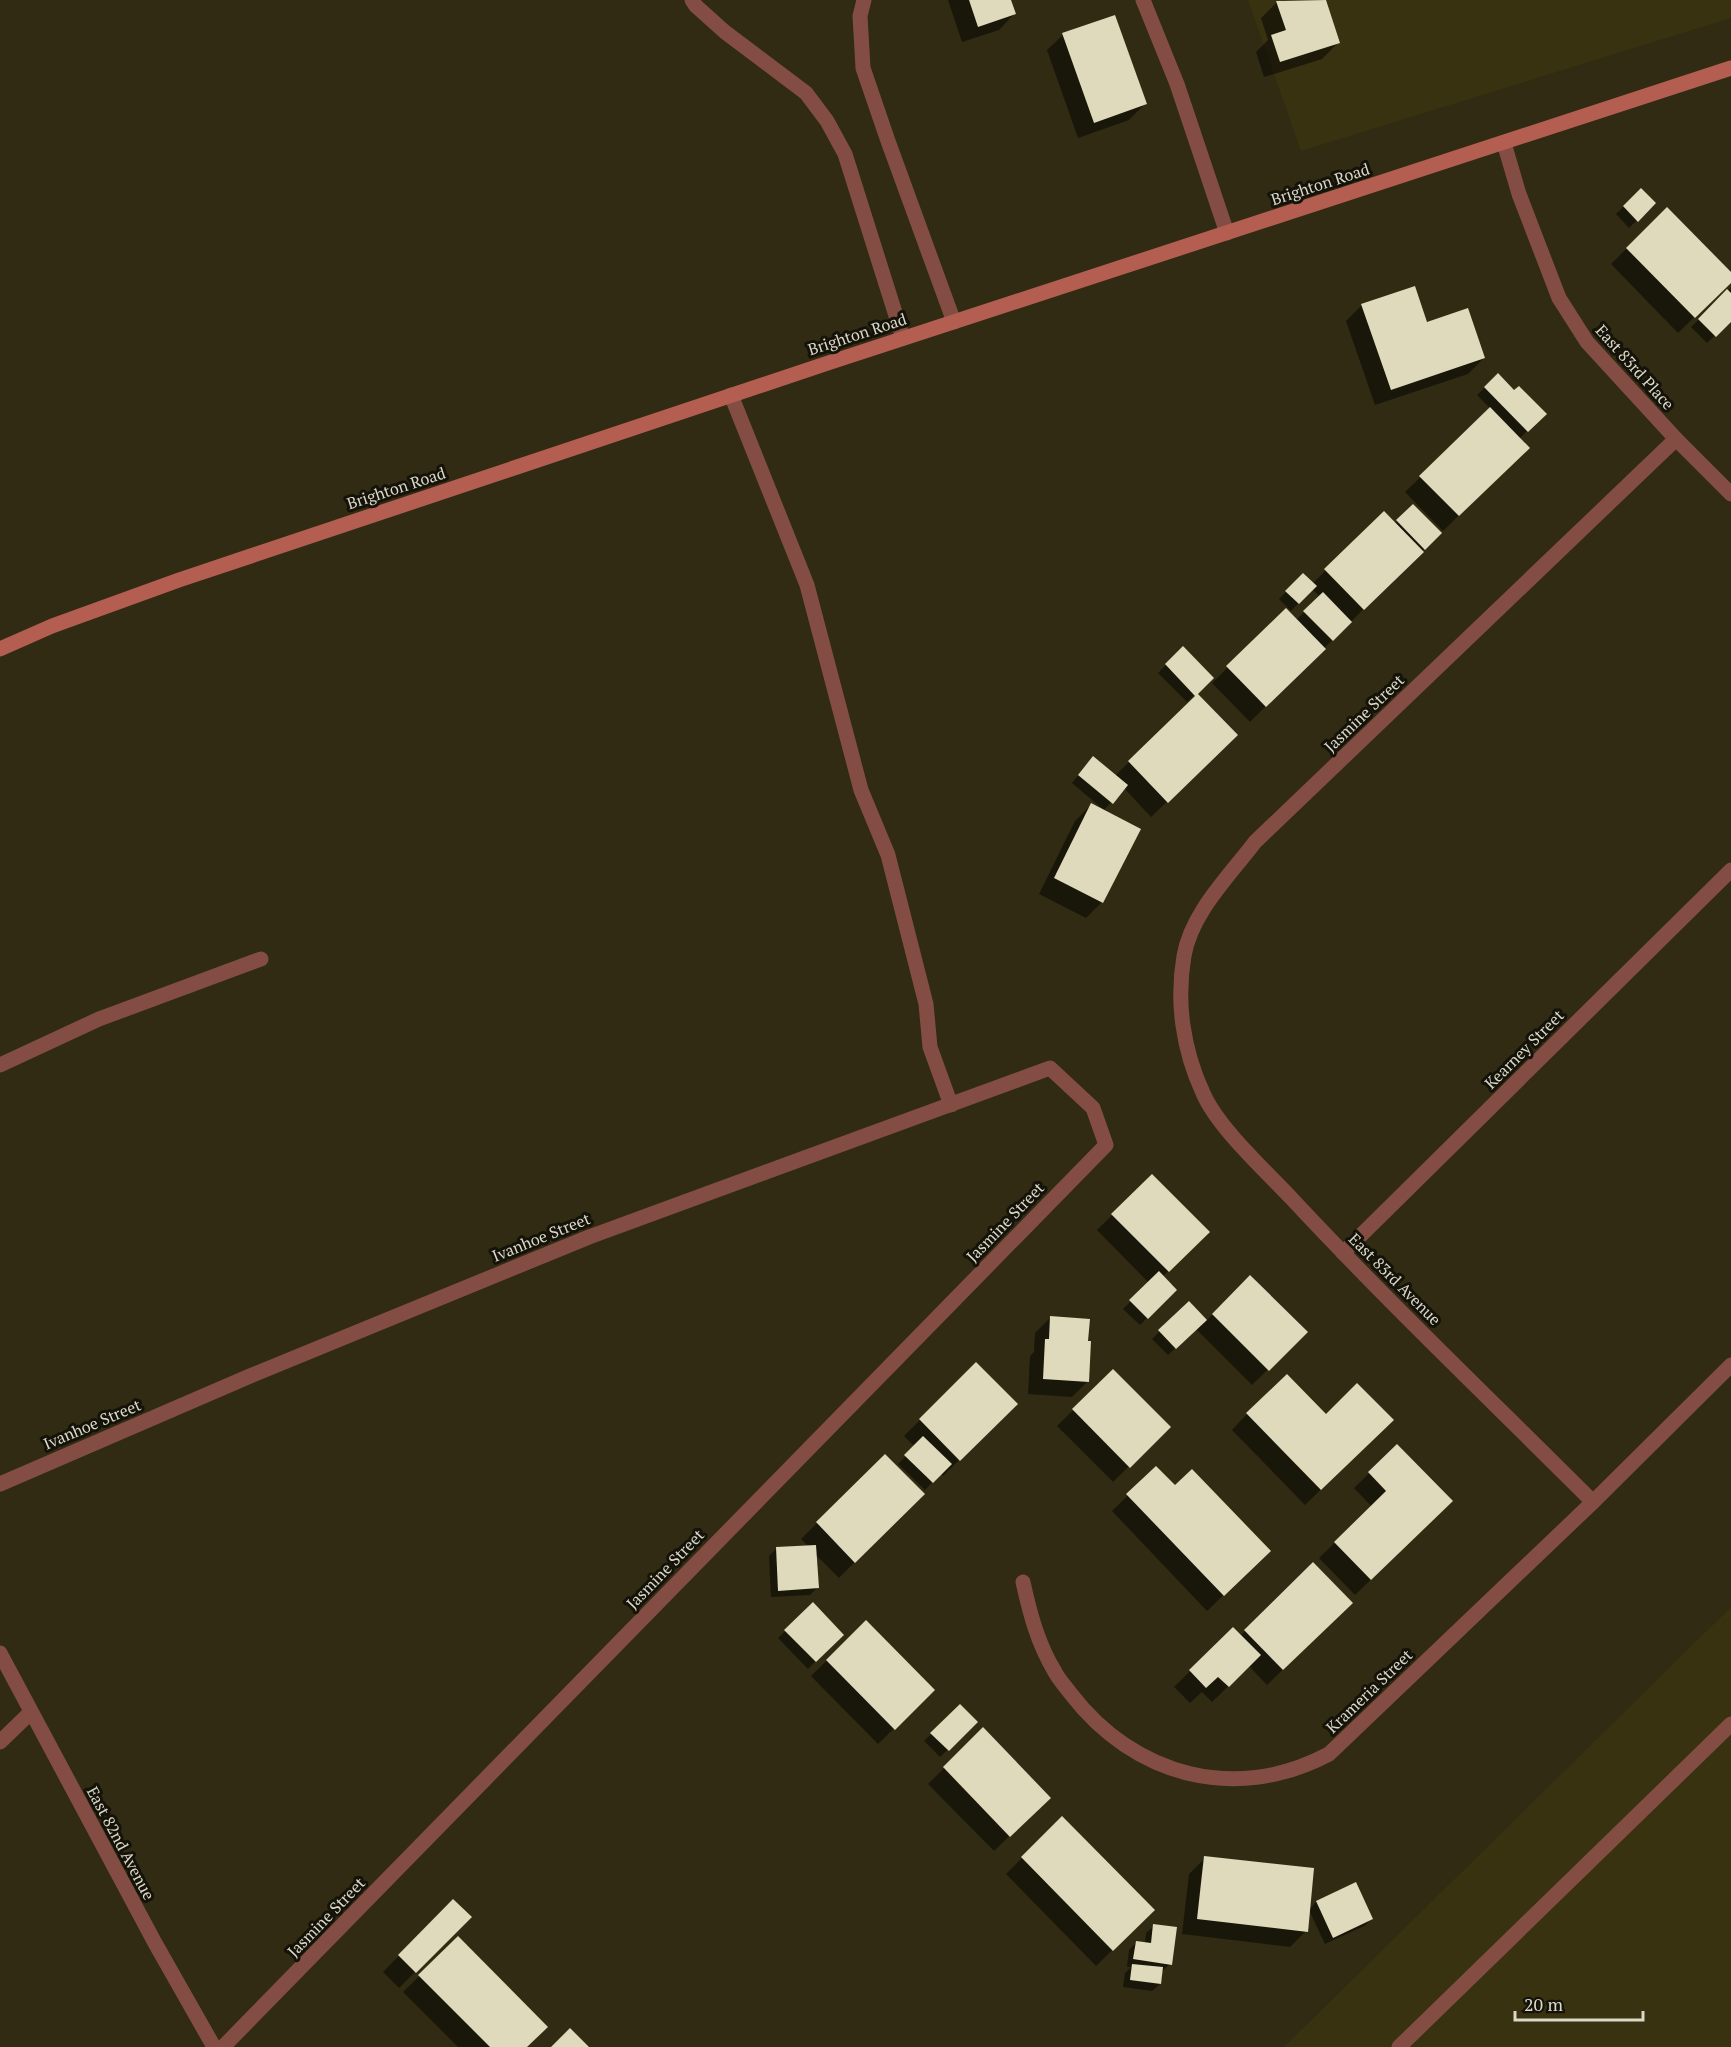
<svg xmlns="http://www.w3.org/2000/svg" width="1731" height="2047" font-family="'PT Serif',serif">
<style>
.built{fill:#383211}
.shadow{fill:#0007}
.building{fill:#dfdabc}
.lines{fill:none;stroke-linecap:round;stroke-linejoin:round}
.lane{stroke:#834d44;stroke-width:15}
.street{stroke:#834d44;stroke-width:15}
.secondary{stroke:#b35e50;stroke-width:15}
.labels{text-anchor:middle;stroke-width:6;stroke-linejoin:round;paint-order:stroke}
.street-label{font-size:16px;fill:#dad8c9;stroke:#151309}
</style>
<rect width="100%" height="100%" fill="#302b12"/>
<g class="built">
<path d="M1248,0H1731V18L1301,151Z"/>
<path d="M1731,1607V2047H1284Z"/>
</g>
<g class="shadow">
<path d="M948,0H1010L1014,14L999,30L962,42Z"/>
<path d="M1283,0H1324L1338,43L1322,59L1264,77L1256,52L1268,40L1261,18L1277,2Z"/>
<path d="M1114,17L1145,104L1129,120L1078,138L1047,50L1063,35Z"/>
<path d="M1641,190L1654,203L1629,228L1616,214Z"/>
<path d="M1667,209L1731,274V281L1678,333L1611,264Z"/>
<path d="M1731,288V320L1707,343L1691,327Z"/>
<path d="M1362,305L1427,324L1484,358L1468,374L1375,405L1346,321Z"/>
<path d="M1498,375L1514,392L1544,414L1519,439L1512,463L1443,531L1405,492L1491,409L1477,395Z"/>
<path d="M1413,506L1440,533L1250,722L1212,683L1286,610L1296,620L1320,597L1312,589L1291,611L1279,599L1303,575L1312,584L1384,513L1394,524Z"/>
<path d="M1183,648L1212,678L1187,702L1158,673Z"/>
<path d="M1220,751L1151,817L1124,788L1104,810L1072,783L1086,765L1115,776L1129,762Z"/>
<path d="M1091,805L1139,829L1102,902L1086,918L1039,894L1075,821Z"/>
<path d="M1152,1176L1208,1232L1162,1277L1175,1290L1140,1325L1123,1309L1149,1283L1097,1230Z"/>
<path d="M1250,1277L1306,1332L1252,1385L1196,1329L1168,1355L1152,1339L1189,1303L1206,1321Z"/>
<path d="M1051,1317L1087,1342L1088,1381L1072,1397L1028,1394L1030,1356L1034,1352L1035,1333Z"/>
<path d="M976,1364L1016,1404L943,1476L941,1473L925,1490L898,1464L915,1447L904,1436Z"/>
<path d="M1113,1371L1169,1427L1113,1482L1057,1426Z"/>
<path d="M1247,1414L1326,1416L1392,1420L1305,1505L1232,1430Z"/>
<path d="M1397,1446L1451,1501L1355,1595L1319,1558L1372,1507L1354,1488Z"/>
<path d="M885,1456L923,1494L839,1578L815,1554L818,1587L810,1595L771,1597L769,1556L776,1549L809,1547L801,1539Z"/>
<path d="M1156,1468L1175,1487L1269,1551L1207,1611L1112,1511Z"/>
<path d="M1313,1564L1336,1618L1267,1685L1249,1666L1212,1702L1202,1692L1190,1703L1174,1687L1233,1629L1240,1636Z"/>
<path d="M813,1604L842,1635L808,1669L778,1638Z"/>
<path d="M866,1622L933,1690L878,1744L811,1676Z"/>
<path d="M960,1706L976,1722L940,1757L924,1741Z"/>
<path d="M983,1730L1033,1813L994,1851L928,1784Z"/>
<path d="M1062,1818L1153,1910L1096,1966L1006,1874Z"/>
<path d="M1205,1858L1306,1931L1290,1947L1182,1934L1189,1874Z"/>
<path d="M1355,1884L1372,1919L1364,1926L1325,1944L1309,1910L1316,1902Z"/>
<path d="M453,1901L470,1917L399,1988L383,1972Z"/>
<path d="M1154,1926L1170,1964L1161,1972L1160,1984L1152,1991L1123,1987L1125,1973L1131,1967H1127L1129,1950L1137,1942L1145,1944L1146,1933Z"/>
<path d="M458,1938L525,2047H458L403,1992Z"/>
</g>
<g class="building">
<path d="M969,0H1011L1016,14L978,27Z"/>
<path d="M1326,0L1340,43L1280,62L1271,35L1286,30L1276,1Z"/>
<path d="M1115,15L1147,104L1094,123L1062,33Z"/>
<path d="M1641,188L1656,203L1638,222L1623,206Z"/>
<path d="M1667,207L1731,272V283L1695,318L1626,248Z"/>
<path d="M1415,286L1427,322L1468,308L1485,358L1391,390L1361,304Z"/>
<path d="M1727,289L1731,293V322L1716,337L1698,319Z"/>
<path d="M1498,373L1514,390L1519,386L1547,414L1528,432L1484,387Z"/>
<path d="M1490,407L1530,448L1459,516L1419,476Z"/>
<path d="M1413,504L1442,533L1425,550L1396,520Z"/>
<path d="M1384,511L1424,552L1364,610L1324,569Z"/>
<path d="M1303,573L1317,586L1299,604L1285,591Z"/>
<path d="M1323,592L1352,622L1333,641L1303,611Z"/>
<path d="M1286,608L1326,649L1266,707L1226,666Z"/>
<path d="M1183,646L1214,678L1198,694L1238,735L1168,803L1128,761L1195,696L1165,664Z"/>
<path d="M1093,756L1128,785L1113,804L1078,775Z"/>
<path d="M1091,803L1141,829L1103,903L1054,878Z"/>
<path d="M1152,1174L1210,1232L1169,1272L1111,1214Z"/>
<path d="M1159,1271L1177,1290L1148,1319L1129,1300Z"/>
<path d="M1250,1275L1308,1332L1269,1371L1212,1314Z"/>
<path d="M1189,1301L1207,1320L1176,1349L1158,1330Z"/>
<path d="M1050,1316L1090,1319L1088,1341H1091L1089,1382L1043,1379L1045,1339H1049Z"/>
<path d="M976,1362L1018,1404L960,1461L919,1419Z"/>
<path d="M1113,1369L1171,1427L1130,1468L1072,1409Z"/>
<path d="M1287,1374L1326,1414L1357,1383L1394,1420L1321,1490L1246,1413Z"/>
<path d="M923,1436L952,1464L933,1483L904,1455Z"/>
<path d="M1397,1444L1453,1501L1371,1580L1334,1542L1386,1491L1368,1472Z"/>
<path d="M885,1454L925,1494L855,1563L816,1522Z"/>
<path d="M1156,1466L1175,1485L1192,1469L1271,1551L1224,1596L1126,1494Z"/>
<path d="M816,1545L819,1588L778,1591L776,1547Z"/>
<path d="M1313,1562L1353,1603L1283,1670L1244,1630Z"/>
<path d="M813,1602L844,1635L816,1662L784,1630Z"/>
<path d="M866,1620L935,1690L895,1730L826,1660Z"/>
<path d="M1233,1627L1261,1655L1229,1687L1218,1677L1206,1688L1189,1670Z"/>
<path d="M960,1704L978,1722L949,1751L930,1733Z"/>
<path d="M983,1727L1051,1798L1010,1837L943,1767Z"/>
<path d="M1062,1816L1155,1910L1113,1951L1021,1857Z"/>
<path d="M1204,1856L1314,1868L1308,1932L1197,1919Z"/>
<path d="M1356,1882L1373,1919L1333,1938L1316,1901Z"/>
<path d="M453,1899L472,1917L416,1973L398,1955Z"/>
<path d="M1153,1924L1177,1927L1172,1965L1133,1959L1136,1941L1151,1943Z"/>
<path d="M458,1936L548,2027L527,2047H490L418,1975Z"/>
<path d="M1132,1964L1163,1967L1161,1984L1130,1980Z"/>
<path d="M570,2028L589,2047H551Z"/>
</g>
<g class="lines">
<g class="lane">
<path d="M692,0L696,6L725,32L806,93L827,121L845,154L903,338"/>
<path d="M864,0L860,16L863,68L888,141L954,322"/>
<path d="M1143,0L1177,84L1227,233"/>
<path d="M731,395L807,585L861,790L888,855L926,1004L930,1047L951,1105"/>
<path d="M0,1065L99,1019L261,959"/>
<path d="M0,1742L31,1712"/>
<path d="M1399,2047L1731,1724"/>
</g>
<g class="street">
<path d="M1504,143L1519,194L1559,298L1587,342L1676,439L1731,494"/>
<path d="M1343,1253L1731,870"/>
<path d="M0,1484L250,1376L589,1237L1050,1068L1093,1108L1106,1145L223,2047"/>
<path d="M1593,1502C1493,1402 1390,1304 1293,1200C1266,1171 1218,1128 1203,1093C1183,1050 1176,1002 1184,956C1191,913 1230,875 1255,842L1676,439"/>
<path d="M1023,1582C1030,1614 1038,1644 1055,1672C1059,1680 1066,1687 1071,1694C1135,1777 1236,1803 1329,1754L1593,1502L1731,1365"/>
<path d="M0,1653L155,1943L214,2047"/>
</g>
<path class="secondary" d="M0,649L52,626L179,580L828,363L1731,68"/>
</g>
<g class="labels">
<g class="street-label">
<text transform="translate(1320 184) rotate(-18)" y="6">Brighton Road</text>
<text transform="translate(857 334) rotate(-18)" y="6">Brighton Road</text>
<text transform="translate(1635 367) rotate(48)" y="6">East 83rd Place</text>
<text transform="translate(396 488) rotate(-18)" y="6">Brighton Road</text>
<text transform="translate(1364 713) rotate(-44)" y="6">Jasmine Street</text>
<text transform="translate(1524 1049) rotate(-45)" y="6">Kearney Street</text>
<text transform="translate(1005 1222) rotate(-46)" y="6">Jasmine Street</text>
<text transform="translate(541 1237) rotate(-22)" y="6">Ivanhoe Street</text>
<text transform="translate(1395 1279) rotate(45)" y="6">East 83rd Avenue</text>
<text transform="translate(92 1424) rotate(-23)" y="6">Ivanhoe Street</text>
<text transform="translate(665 1569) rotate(-46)" y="6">Jasmine Street</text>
<text transform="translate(1369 1691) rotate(-44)" y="6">Krameria Street</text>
<text transform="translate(121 1843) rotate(62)" y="6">East 82nd Avenue</text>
<text transform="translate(326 1917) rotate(-46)" y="6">Jasmine Street</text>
</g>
</g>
<path d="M1515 2011v9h128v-9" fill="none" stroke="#dad8c9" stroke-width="3"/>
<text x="1524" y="2011" font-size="18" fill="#dad8c9" stroke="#151309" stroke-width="4.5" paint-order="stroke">20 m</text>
</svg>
